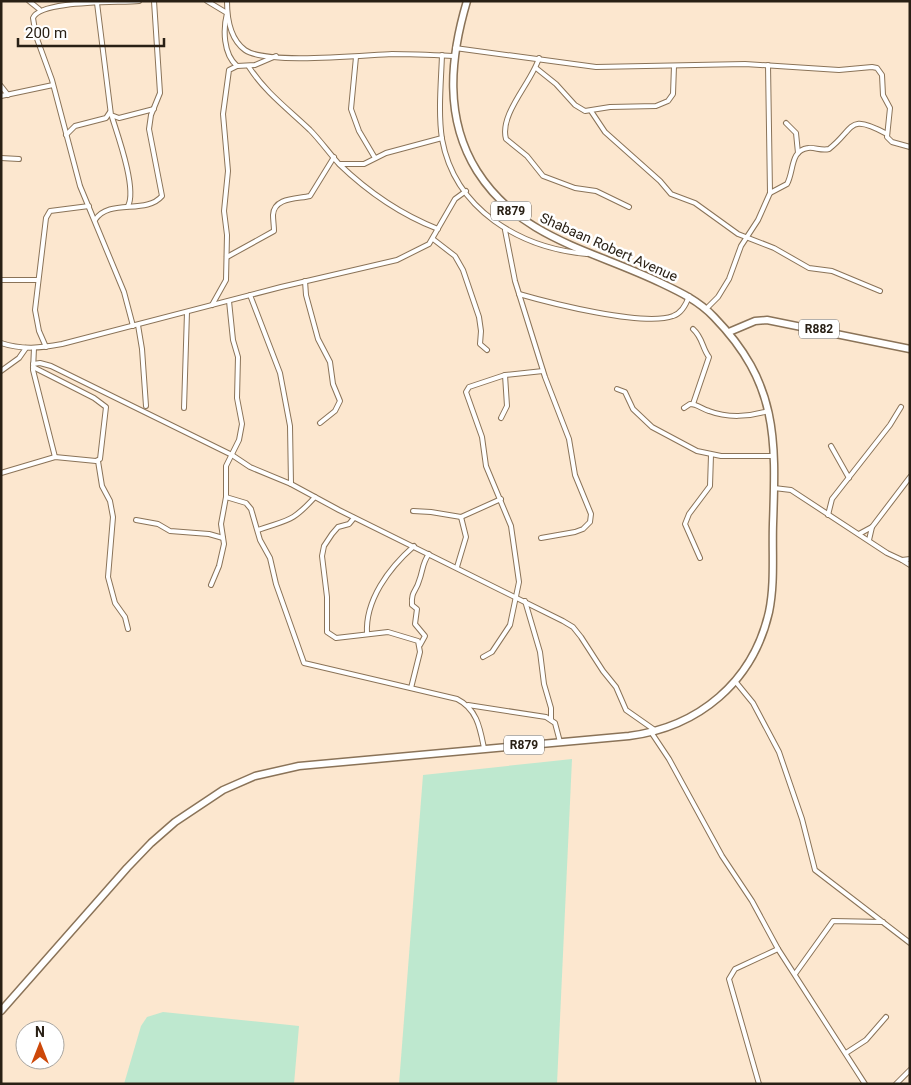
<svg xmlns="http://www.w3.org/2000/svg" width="911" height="1085" font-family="Roboto,sans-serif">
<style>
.green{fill:#bee8cf}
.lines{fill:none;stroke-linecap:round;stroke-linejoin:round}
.minor-casing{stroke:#8a7358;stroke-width:6}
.primary-casing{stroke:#8a7358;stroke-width:9}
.minor{stroke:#fff;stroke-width:4}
.primary{stroke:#fff;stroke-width:6}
.labels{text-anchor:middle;stroke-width:5;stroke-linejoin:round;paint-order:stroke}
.shield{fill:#fff;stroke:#69635b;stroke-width:1}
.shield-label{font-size:12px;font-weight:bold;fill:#292015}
.street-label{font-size:14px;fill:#292015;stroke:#fff}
</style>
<rect width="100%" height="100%" fill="#fce7cf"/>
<g class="green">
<path d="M572,759L557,1084H399L423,775Z"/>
<path d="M163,1012L299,1026L294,1084H124L141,1026L147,1017Z"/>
</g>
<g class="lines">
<g class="minor-casing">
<g id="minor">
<path d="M29,1L39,9"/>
<path d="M207,1L227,13C223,29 223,54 237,66L255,65L276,56"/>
<path d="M227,1C227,18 230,39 245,50C266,65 364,55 392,54C413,54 433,55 453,56"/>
<path d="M97,3L111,115L119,118L154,109"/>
<path d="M455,48L596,67L745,64L839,70L872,67L877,68L882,75L883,95L890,108L887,137L892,142L910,147"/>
<path d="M442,55C441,83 438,112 442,139C455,210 520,248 587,254"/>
<path d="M356,57L351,109L359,131L375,158"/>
<path d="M539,58C532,82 499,114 506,139L527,156L543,176L575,188L596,191L629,207"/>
<path d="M249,67C265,92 288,109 310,130C320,140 329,153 339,164C367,191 402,215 438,229"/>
<path d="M536,68L556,84L575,105L585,111L610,107L656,106L668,101L673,94L674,66"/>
<path d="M1,86L8,95"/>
<path d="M1,96L53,85"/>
<path d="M591,111L605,132L660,181L671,194L695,203L738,234L774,248L809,268L832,271L880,291"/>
<path d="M112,117C118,136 137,189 128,206"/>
<path d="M786,123L796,133L798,153"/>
<path d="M66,135L75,126L106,118L110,112"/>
<path d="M1,158L19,159"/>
<path d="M340,164H364L386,153L442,138"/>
<path d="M770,193L787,184C794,172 790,150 808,148C815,147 821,151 829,149C855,129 847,112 887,134"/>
<path d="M95,220C109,198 146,215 162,196L149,129L151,115L160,93L154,1"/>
<path d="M505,230L515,281L545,377L569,439L575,475L591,514L590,522L583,529L575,532L541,538"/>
<path d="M433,239L455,256L463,270L479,317L481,331L480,344L487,350"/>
<path d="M227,257L274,231C274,226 273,220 273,215C274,197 298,199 310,196L334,157"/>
<path d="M1,280H38"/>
<path d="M305,281L306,295L318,339L330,362L333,384L340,401L335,411L320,423"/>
<path d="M519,294C550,303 644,327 673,316C682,313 686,305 689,296"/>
<path d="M250,295L280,373L290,426L291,484"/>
<path d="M212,305L226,280L227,235L224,211L228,171L223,114L229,70L237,66"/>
<path d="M706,309L718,297L729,279L741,246L758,220L770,193L768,65"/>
<path d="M138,325L142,349L146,406"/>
<path d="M133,326L124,292L80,186L52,80L36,36L33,18C40,0 117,3 139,1"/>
<path d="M1,343C22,350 41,348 62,344L281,287L397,260L429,244L455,199L466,191"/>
<path d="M46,347L39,331L35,310L46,218L50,211L89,206"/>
<path d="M34,348L33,370L55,457"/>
<path d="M33,364L40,363L51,366L232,455L250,467L291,484L339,510L563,621L573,627L581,637L603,671L616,687L626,710L656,731"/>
<path d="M1,371L19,358L26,348"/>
<path d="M617,389L625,392L633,409L652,427L697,451L721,456H774"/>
<path d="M693,404L709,357C702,348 703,338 693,329"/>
<path d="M184,408L187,312"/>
<path d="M684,408L690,404C697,404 702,409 709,411C727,418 749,417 768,411"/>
<path d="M501,418L507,406L505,375"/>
<path d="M831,446L849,478"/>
<path d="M98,461L102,486L110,501L113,517L108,577L115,603L125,617L128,629"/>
<path d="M1,473L55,457L96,461L100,459L106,407L94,398L33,367"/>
<path d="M774,488L791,490L887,553L902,560L910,559"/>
<path d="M226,497L246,503L251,509L260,540L270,558L276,584L304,663L457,699C477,709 480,728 484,748"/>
<path d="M413,511L431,512L461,517L501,499"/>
<path d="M828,515L832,499L890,425L901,407"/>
<path d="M354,518L349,524L338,527L332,534L324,546L322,556L327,597V632L336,638L388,632L418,641L420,652L411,688"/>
<path d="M136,520L158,524L170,531L209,534L223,538"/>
<path d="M258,530C289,519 291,523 315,497"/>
<path d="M859,534L872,527"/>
<path d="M869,540L872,527L910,477"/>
<path d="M700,558L685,524L689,514L710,486L711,455"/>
<path d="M902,560L910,565"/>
<path d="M457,567L466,537L461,517"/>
<path d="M211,585L219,566L224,544L221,524L226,497V466L239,440L242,424L237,398L238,357L233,340L229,301"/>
<path d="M525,601L540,652L544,684L551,708V719"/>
<path d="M367,634C365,600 389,568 414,546"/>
<path d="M420,645L425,636L415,624L417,609L412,605C411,591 416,592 419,581C423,571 422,563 429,554"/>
<path d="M483,657L492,652L510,625L519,582L511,526L486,466L482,437L466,392L469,387L505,375L543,371"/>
<path d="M735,681L753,703L779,752L802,819L815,870L910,943"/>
<path d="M468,705L546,717L555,723L560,742"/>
<path d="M651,732L669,759L722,856L752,901L778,949L865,1084"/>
<path d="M795,974L833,921L883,922"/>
<path d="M846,1053L866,1040L886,1017"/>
<path d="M759,1084L729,979L735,969L778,949"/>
<path d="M896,1084L910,1070"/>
</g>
</g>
<g class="primary-casing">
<g id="primary">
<path d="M729,332L755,321L767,320L910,349"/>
<path d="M1,1011L127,868L151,843L175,822L223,790L255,776L299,766L629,736C699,727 753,682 769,612C775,583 772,553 773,524C776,438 778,383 714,317C699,301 680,292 661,283C593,250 520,239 477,171C444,118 450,58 467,1"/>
</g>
</g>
<use href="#minor" class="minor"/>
<use href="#primary" class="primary"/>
</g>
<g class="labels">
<g class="shield">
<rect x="491" y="201.5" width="40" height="19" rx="4"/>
<rect x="799" y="319.5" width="40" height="19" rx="4"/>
<rect x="504" y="735.5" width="40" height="19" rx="4"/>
</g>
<g class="shield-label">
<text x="511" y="215">R879</text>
<text x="819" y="333">R882</text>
<text x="524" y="749">R879</text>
</g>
<g class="street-label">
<text transform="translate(609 247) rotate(24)" y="5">Shabaan Robert Avenue</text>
</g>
</g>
<rect width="911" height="1085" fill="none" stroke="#292015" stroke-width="5"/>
<g transform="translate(40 1045)"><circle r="24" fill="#ffffff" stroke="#a9a6a1"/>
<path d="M0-4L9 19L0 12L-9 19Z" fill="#cd4809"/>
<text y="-8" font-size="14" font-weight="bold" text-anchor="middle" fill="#292015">N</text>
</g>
<path d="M18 38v8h146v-8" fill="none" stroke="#292015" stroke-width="2.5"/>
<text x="25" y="38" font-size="15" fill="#292015" stroke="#ffffff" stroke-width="4" paint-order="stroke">200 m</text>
</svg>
